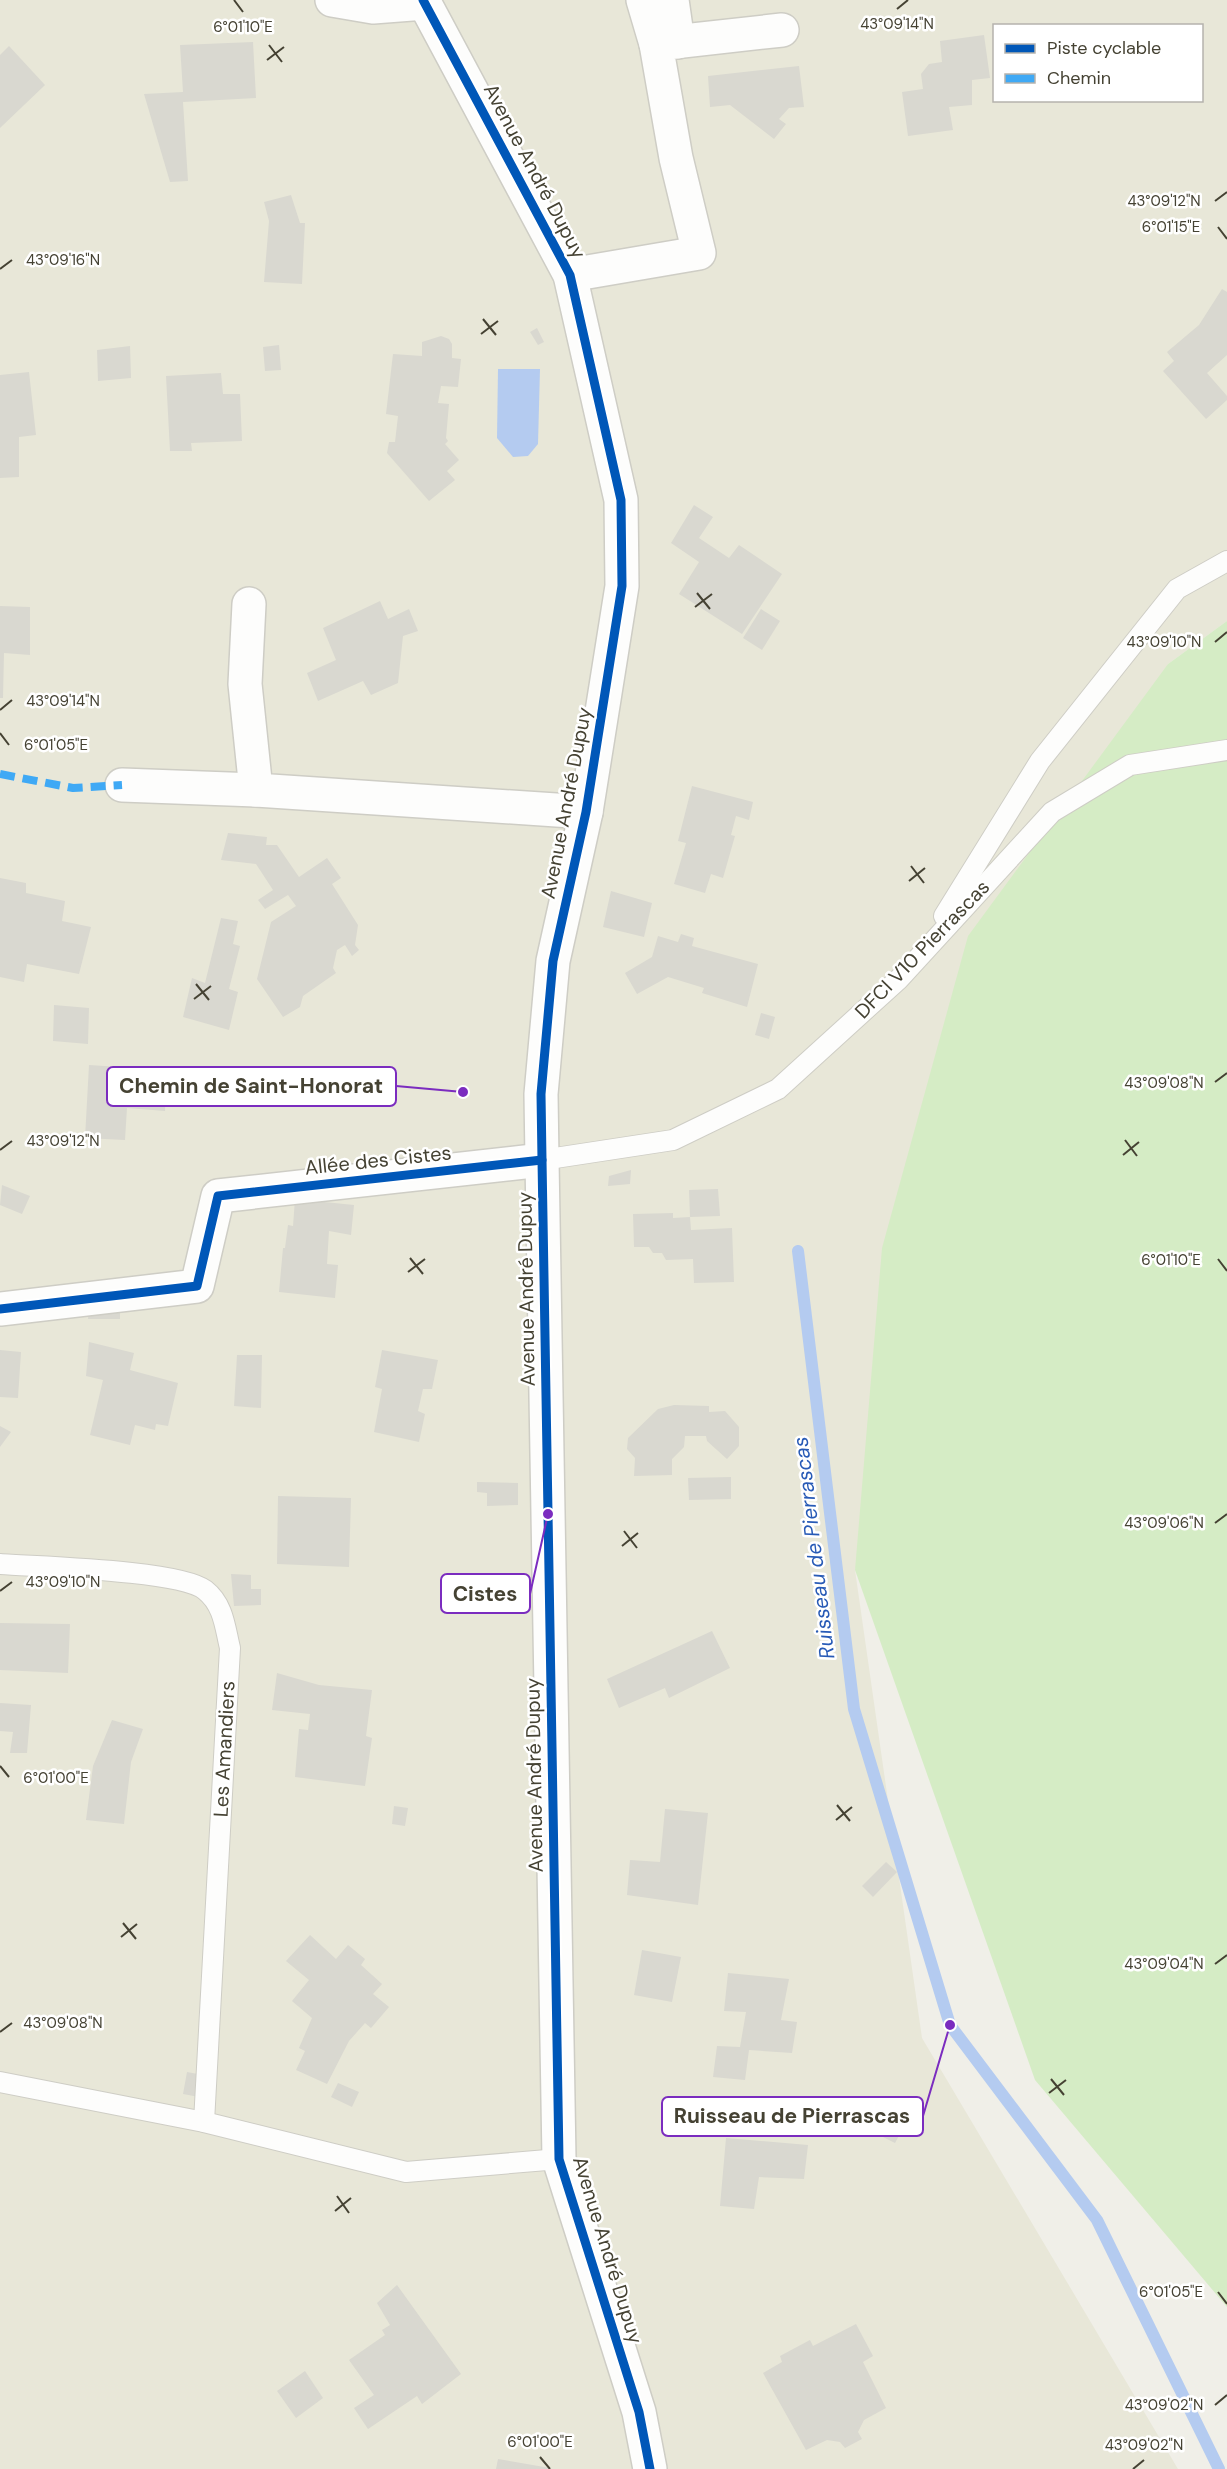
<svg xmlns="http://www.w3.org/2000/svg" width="1227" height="2469" font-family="'DM Sans',sans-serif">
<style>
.residential{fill:#e8e7d8;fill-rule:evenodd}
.green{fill:#d5ecc5}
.water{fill:#b4cbf0}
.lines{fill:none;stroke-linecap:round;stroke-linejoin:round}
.stream{stroke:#b4cbf0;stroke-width:12}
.building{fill:#d9d8d0}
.service-casing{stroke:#cecdc5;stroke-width:22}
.minor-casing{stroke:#cecdc5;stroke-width:36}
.tertiary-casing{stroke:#cecdc5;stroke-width:36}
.service{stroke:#fdfdfc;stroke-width:20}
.minor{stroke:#fdfdfc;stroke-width:33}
.tertiary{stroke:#fdfdfc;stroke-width:33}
.quiet{stroke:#3fa9f5;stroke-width:8;stroke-dasharray:15 8;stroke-linecap:butt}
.cycleway-casing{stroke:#fff;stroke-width:13}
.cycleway{stroke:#0057b8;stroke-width:9}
.ticks{fill:none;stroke:#454233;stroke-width:2}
.labels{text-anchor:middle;stroke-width:5;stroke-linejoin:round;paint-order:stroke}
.street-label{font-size:20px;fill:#454233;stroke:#fff}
.water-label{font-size:21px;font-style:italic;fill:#275ab6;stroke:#fff}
.ticks-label{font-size:15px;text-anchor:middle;fill:#454233;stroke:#fff;stroke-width:5;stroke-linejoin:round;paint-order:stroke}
.leader{fill:none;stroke:#7b2cbf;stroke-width:2}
.callout-dot{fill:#7b2cbf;stroke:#fff;stroke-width:2}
.callout{fill:#fff;stroke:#7b2cbf;stroke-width:2}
.callout-label{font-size:21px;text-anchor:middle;font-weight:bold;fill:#454233}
</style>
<rect width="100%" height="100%" fill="#f0efe8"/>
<path class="residential" d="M0,0H1227V621L1168,664L855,1570L922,2038L1178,2469H0ZM994,26H1202V100H994Z"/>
<path class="green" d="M1227,621V2307L1035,2080L855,1570L882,1248L968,936L1168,664Z"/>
<path class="water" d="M498,369H540L538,444L528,456L513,457L497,438Z"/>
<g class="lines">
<path class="stream" d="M798,1251L854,1709L950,2025L1097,2220L1219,2469"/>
</g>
<g class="building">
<path d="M984,35L990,78L972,80V105L949,107L953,130L908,136L902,92L923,89L921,74L929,64L942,62L940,41Z"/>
<path d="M253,42L256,98L183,102L188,181L170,182L144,94L183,92L180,45Z"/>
<path d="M9,46L45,85L0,128V55Z"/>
<path d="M799,66L804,107L789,108L779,119L786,124L774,139L730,105L710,107L708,76Z"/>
<path d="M291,195L300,223H305L302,284L264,282L269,221L264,202Z"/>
<path d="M1222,289L1227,292V355L1207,373L1227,396V400L1206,419L1163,371L1174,361L1167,352L1199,325Z"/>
<path d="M537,328L544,342L538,345L530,332Z"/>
<path d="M441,336L449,339L452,344V358L461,359L458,387L441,386L438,403L449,404L446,438L448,441L445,444L459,460L447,471L455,480L429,501L387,453L389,442H395L398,416L386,414L393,354L422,356V342Z"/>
<path d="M279,345L281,370L265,371L263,347Z"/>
<path d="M130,346L131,378L98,381L97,350Z"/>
<path d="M29,372L36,435L19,437V477L0,478V375Z"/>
<path d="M221,373L223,394H240L242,441L191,443L192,451H170L166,376Z"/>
<path d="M694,505L713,517L699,538L729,558L739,545L782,574L742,634L679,594L699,562L671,543Z"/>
<path d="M380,601L388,619L409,609L418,631L403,636L398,683L371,695L363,681L318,701L307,673L336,660L323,628Z"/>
<path d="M0,606L30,607V655L4,653L3,698H0Z"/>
<path d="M761,609L780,621L762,650L743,638Z"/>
<path d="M692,786L753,802L749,820L736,816L731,835L735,836L723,878L711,874L705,893L674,884L686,843L678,841Z"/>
<path d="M228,833L267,837L266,845H277L299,877L327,858L341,878L332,884L358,925L355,945L359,950L352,956L345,945L337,950L333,968L336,973L303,996L300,1007L283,1017L257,979L271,922L296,906L288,895L265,909L258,900L273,890L256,864L221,860Z"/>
<path d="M0,878L26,883V893L65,901L62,921L91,927L79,974L27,964L24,982L0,977Z"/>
<path d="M611,891L652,903L644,937L603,927Z"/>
<path d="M221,918L238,921L233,944L240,946L229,989L238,992L229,1030L183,1017L192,978L205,983Z"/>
<path d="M681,934L694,938L692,946L758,964L747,1007L702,993L704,988L668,977L637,994L625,973L652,957L658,936L678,942Z"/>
<path d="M54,1005L89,1008L88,1044L53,1041Z"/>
<path d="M761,1013L775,1017L769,1039L755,1035Z"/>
<path d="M89,1065L167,1070L165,1111L127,1108L125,1140L85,1138Z"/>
<path d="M631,1170L630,1184L608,1186L609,1176Z"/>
<path d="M2,1185L30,1196L22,1214L0,1205Z"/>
<path d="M718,1189L720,1216L690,1217L689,1190Z"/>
<path d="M295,1199L354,1205L351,1235L329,1231L327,1264L338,1265L335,1298L279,1292L283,1248H285L288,1225L293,1226Z"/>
<path d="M673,1213V1218L690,1217L691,1230L732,1228L734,1282L694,1283L693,1259L666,1260L662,1253H653L649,1247H634L633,1214Z"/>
<path d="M89,1308H120V1319H88Z"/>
<path d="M89,1342L134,1353L130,1370L178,1383L168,1426L156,1424L155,1430L135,1425L130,1445L90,1435L103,1380L86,1376Z"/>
<path d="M0,1350L21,1352L18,1398L0,1397Z"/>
<path d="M382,1350L438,1360L432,1389H423L418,1411L425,1414L419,1442L374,1432L382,1389L375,1387Z"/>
<path d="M237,1355H262L261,1408L234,1406Z"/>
<path d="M674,1405L709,1406V1412L725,1411L739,1427V1446L727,1459L707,1441L706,1436H685L684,1447L672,1459V1475L634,1476L635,1458L627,1449L628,1438L658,1409Z"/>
<path d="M0,1426L11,1432L0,1447Z"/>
<path d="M731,1477V1499L689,1500L688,1478Z"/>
<path d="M477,1482L518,1483V1505L487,1506V1493L477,1492Z"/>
<path d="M278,1496L351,1498L349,1567L277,1564Z"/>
<path d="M231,1574L251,1575V1589H261V1605L234,1606Z"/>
<path d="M0,1623L70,1624L68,1673L0,1670Z"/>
<path d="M712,1631L730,1668L669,1698L665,1688L619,1708L607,1679Z"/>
<path d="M277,1673L319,1685L372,1690L366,1736L372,1738L365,1786L295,1777L299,1729L308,1730L310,1714L272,1710Z"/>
<path d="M0,1703L31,1705L27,1753H10L13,1732L0,1731Z"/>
<path d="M112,1720L143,1729L131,1762L124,1824L86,1820L93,1766Z"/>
<path d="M394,1806L408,1808L405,1826L392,1824Z"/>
<path d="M665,1809L708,1813L698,1905L627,1895L630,1860L660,1862Z"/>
<path d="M886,1862L897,1872L873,1897L862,1886Z"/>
<path d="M310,1935L336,1959L348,1945L365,1959L361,1965L382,1984L373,1994L389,2007L371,2028L365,2023L349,2041L327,2084L296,2070L305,2051L299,2048L312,2018L292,2001L309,1980L286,1961Z"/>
<path d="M642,1950L681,1957L672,2002L634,1995Z"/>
<path d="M728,1973L789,1979L781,2020L797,2022L792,2053L749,2050L745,2080L713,2077L717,2046L740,2047L746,2012L724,2011Z"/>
<path d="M187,2072L203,2075L199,2097L183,2094Z"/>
<path d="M338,2083L359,2092L352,2107L331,2097Z"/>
<path d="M893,2097L914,2108L895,2143L873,2132Z"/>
<path d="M726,2138L808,2145L804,2179L759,2177L754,2209L720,2206Z"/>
<path d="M397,2285L461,2374L422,2404L417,2396L368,2429L354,2408L374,2395L349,2360L385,2335L382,2330L390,2325L377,2303Z"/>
<path d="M856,2324L873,2356L863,2362L886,2408L864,2420L858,2432L862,2439L845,2448L840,2442L827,2440L806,2450L763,2373L782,2362L780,2356L810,2340L813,2346Z"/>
<path d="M305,2371L323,2398L296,2418L277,2391Z"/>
<path d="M498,2459L550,2468V2469H496Z"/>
</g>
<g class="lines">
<g class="service-casing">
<g id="service">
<path d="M944,916L1040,761L1177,589L1227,561"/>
<path d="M542,1160L673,1140L778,1089L899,979L1052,812L1130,765L1227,750"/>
<path d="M0,1564C39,1567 179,1570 205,1590C224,1605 225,1628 230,1648L204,2122"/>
<path d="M0,2082L204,2122L406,2172L559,2159"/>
</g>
</g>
<g class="minor-casing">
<g id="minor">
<path d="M332,0L373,7L425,3"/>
<path d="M643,0L656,44"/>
<path d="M672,0L678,42"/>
<path d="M570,275L699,253L676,158L656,44L782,30"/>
<path d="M249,604L245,684L256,790L586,812"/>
<path d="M122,785L256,790"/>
<path d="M0,1309L197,1286L218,1196L542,1160"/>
</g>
</g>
<g class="tertiary-casing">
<path id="tertiary" d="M423,0L570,275L621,500L622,586L586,812L553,961L541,1094L542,1160L559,2159L639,2412L650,2469"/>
</g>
<use href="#service" class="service"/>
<use href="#minor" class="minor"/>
<use href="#tertiary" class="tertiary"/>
<path class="quiet" d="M0,774L73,788L122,785"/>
<g class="cycleway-casing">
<g id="cycleway">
<path d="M423,0L570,275L621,500L622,586L586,812L553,961L541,1094L542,1160L559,2159L639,2412L650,2469"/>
<path d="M0,1309L197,1286L218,1196L542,1160"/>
</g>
</g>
<use href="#cycleway" class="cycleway"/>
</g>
<path class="ticks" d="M234,0L243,12M897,9L908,0M269,45L282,62M267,60L284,47M1215,201L1227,192M1218,227L1227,239M0,269L12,260M483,319L496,335M481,334L498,321M697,593L710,609M695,607L712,594M1215,642L1227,632M0,710L12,700M0,733L9,745M911,866L924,883M909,881L925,868M196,984L209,1000M194,999L211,986M1215,1082L1227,1073M1125,1140L1137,1156M0,1150L12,1141M1123,1155L1139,1142M410,1258L423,1274M1218,1259L1227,1271M408,1272L425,1259M1215,1523L1227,1514M624,1531L637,1548M622,1546L638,1533M0,1591L12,1582M0,1766L9,1777M837,1805L850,1821M836,1820L852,1807M123,1923L136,1939M121,1937L137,1924M1215,1964L1227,1955M0,2032L12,2023M1051,2079L1064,2095M1049,2093L1066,2080M337,2196L349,2213M335,2211L351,2198M1218,2292L1227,2304M1215,2405L1227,2395M540,2457L550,2469M1133,2469L1144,2460"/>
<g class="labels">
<g class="street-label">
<text transform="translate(535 171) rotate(62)" y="7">Avenue André Dupuy</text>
<text transform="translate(566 803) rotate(-79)" y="7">Avenue André Dupuy</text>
<text transform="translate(922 949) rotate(-46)" y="7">DFCI V10 Pierrascas</text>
<text transform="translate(378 1160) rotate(-6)" y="7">Allée des Cistes</text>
<text transform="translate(526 1289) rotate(-91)" y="7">Avenue André Dupuy</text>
<text transform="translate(224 1749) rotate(-87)" y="7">Les Amandiers</text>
<text transform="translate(534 1775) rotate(-91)" y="7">Avenue André Dupuy</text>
<text transform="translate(608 2250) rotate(73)" y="7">Avenue André Dupuy</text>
</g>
<g class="water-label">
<text transform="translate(814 1548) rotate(-97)" y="7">Ruisseau de Pierrascas</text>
</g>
</g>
<g class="ticks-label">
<text x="897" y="29">43°09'14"N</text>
<text x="243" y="32">6°01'10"E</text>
<text x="1164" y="206">43°09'12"N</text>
<text x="1171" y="232">6°01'15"E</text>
<text x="63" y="265">43°09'16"N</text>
<text x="1164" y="647">43°09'10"N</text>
<text x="63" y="706">43°09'14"N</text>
<text x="56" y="750">6°01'05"E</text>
<text x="1164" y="1088">43°09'08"N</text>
<text x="63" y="1146">43°09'12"N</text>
<text x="1171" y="1265">6°01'10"E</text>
<text x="1164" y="1528">43°09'06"N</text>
<text x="63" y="1587">43°09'10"N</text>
<text x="56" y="1783">6°01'00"E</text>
<text x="1164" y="1969">43°09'04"N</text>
<text x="63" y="2028">43°09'08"N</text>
<text x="1171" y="2297">6°01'05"E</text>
<text x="1164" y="2410">43°09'02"N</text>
<text x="540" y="2447">6°01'00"E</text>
<text x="1144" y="2450">43°09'02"N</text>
</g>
<path class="leader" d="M463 1092L396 1086M548 1514L530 1594M950 2025L923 2116"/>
<g class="callout-dot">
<circle cx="463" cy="1092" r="6"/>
<circle cx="548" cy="1514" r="6"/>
<circle cx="950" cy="2025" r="6"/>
</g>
<g class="callout">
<rect x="107" y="1067" width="289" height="39" rx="6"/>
<rect x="441" y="1574" width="89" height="39" rx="6"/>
<rect x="662" y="2097" width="261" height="39" rx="6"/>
</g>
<g class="callout-label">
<text x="251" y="1093">Chemin de Saint-Honorat</text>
<text x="485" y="1601">Cistes</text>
<text x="792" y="2123">Ruisseau de Pierrascas</text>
</g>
<rect x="993" y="24" width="210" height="78" fill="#ffffff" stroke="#b5b3ad" stroke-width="1.5"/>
<rect x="1005" y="44" width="30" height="9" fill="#0057b8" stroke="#b5b3ad" stroke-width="1.5"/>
<text x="1047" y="54" font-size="18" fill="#454233">Piste cyclable</text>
<rect x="1005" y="74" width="30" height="9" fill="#3fa9f5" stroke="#b5b3ad" stroke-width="1.5"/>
<text x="1047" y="84" font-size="18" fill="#454233">Chemin</text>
</svg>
